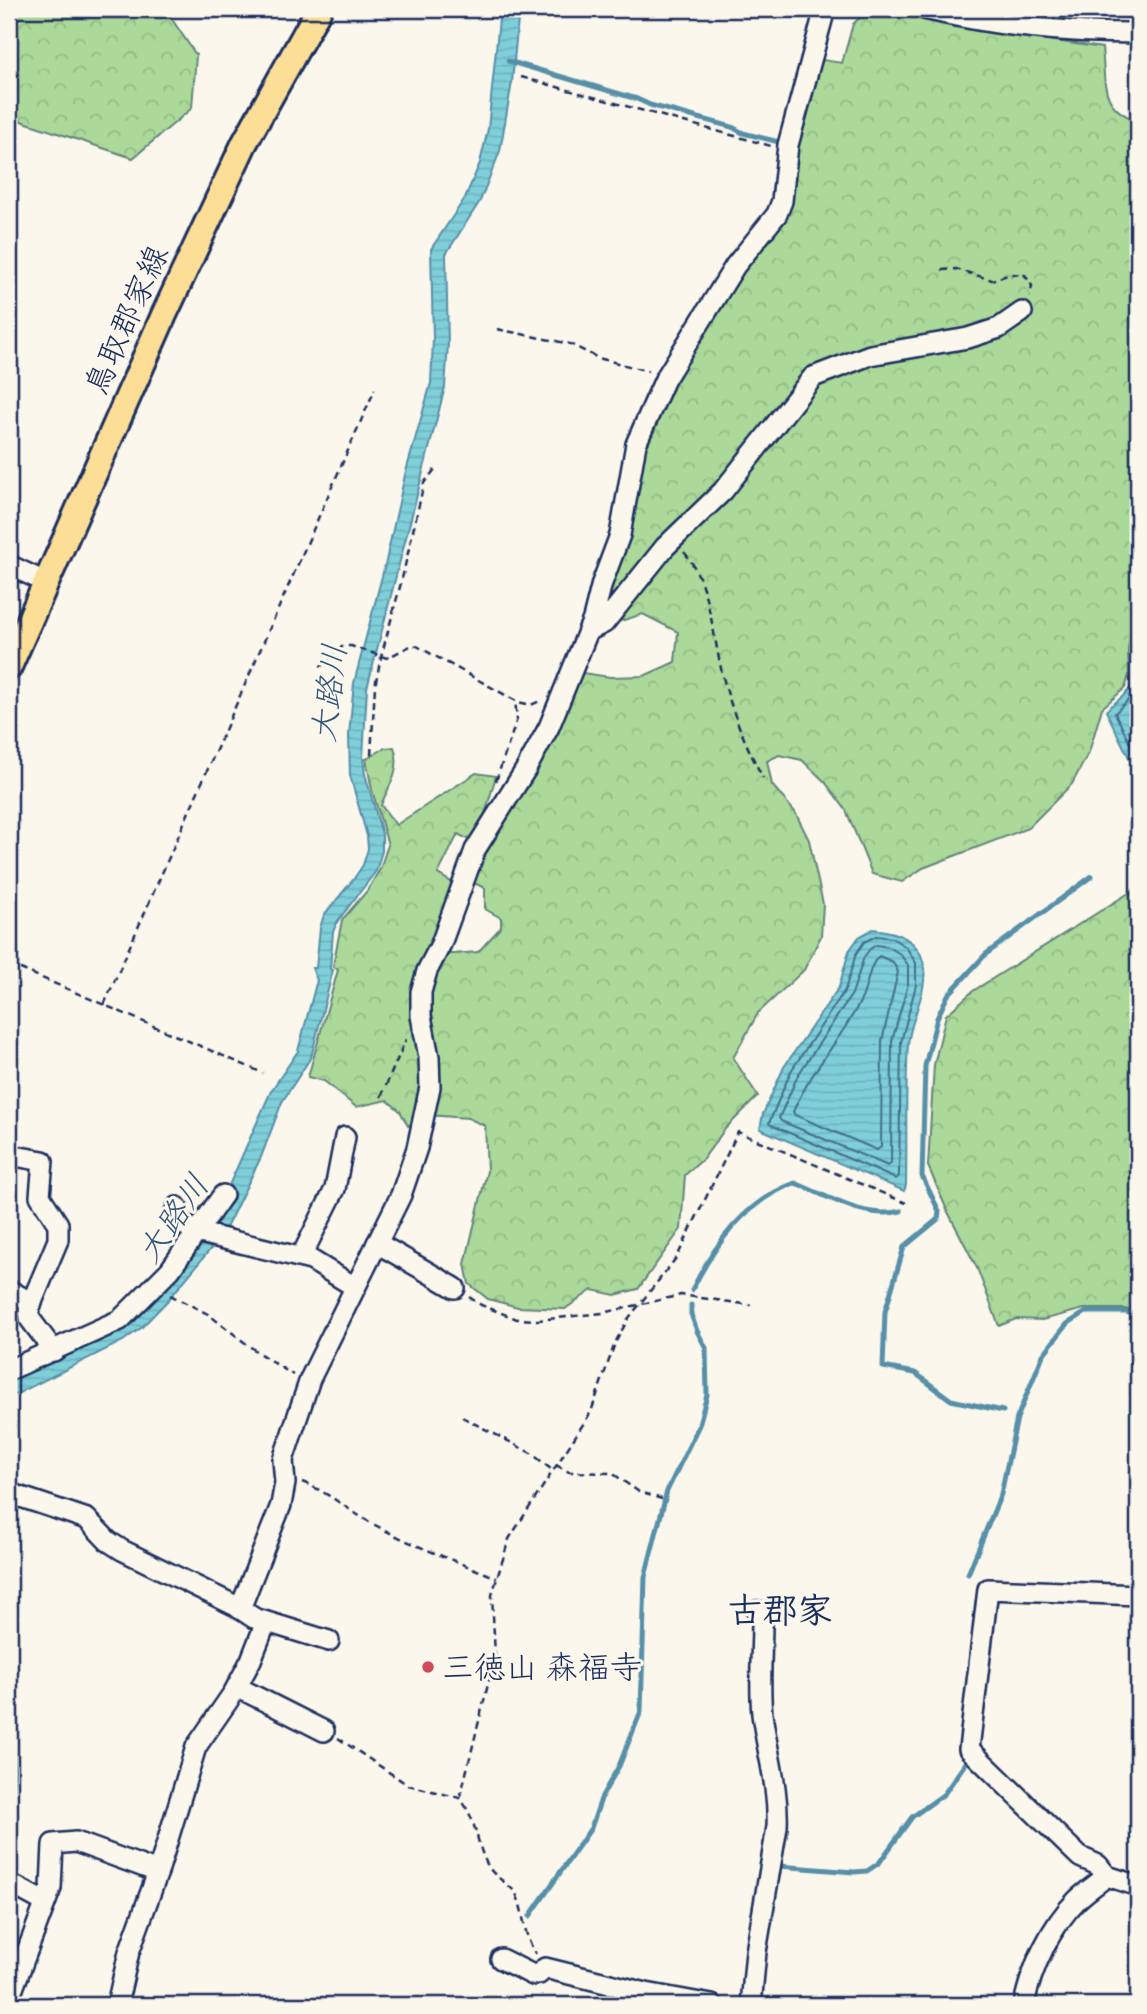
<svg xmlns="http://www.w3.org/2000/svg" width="1147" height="2014" font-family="'Indie Flower','Klee One',sans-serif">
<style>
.forest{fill:url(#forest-crowns);stroke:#63847c;stroke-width:2}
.water{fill:url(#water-rules);stroke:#578fa8;stroke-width:2}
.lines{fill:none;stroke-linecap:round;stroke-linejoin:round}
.shore{stroke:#436f8f;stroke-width:2}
.stream{stroke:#578fa8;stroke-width:5}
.minor-casing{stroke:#1b2f5e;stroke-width:24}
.major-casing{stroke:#1b2f5e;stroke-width:30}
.path{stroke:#1b2f5e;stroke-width:2.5;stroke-dasharray:7 5;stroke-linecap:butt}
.minor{stroke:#fbf7ec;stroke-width:19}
.major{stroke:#fdde96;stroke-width:24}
.poi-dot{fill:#d1495b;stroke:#fbf7ec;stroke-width:2.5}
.labels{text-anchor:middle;stroke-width:6;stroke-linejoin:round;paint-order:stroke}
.street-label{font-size:32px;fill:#1b2f5e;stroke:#fbf7ec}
.poi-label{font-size:32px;fill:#1b2f5e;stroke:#fbf7ec;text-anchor:start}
.water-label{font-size:33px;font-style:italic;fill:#34577d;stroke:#fbf7ec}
.quarter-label{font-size:35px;font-weight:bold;fill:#1b2f5e;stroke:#fbf7ec}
</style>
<defs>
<pattern id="forest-crowns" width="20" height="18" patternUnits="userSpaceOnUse" patternTransform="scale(1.75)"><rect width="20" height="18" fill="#abd999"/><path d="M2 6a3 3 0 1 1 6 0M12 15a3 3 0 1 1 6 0" fill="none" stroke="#93bb86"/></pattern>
<pattern id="water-rules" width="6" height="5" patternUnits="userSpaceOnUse" patternTransform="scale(1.75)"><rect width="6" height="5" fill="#7fcfd9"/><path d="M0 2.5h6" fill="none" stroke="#6db2bd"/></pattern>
</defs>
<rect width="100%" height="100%" fill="#fbf7ec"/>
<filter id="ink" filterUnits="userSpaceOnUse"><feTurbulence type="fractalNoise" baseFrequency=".0143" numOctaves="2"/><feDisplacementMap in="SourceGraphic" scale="14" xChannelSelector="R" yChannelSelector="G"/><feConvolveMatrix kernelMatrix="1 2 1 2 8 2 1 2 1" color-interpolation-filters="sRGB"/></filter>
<g filter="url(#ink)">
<g class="forest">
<path d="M9,9H165L196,55L192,108L133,158L9,117Z"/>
<path d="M866,12L891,13L948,25L1102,48C1106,84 1099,107 1138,121V625L1132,629L1128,649L1129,675L1125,688L1102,708L1089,752L1072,784L1028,828L923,868L902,882L872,874L846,810L825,782L802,760L779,755L767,761L772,785L795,812L809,840L823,904L821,936L804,970L758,1013L733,1058L758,1096L725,1129L703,1159L685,1175L681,1229L638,1289L615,1295L592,1290L565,1309L518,1307L488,1299L469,1284L465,1264L487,1171L485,1126L468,1118L428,1115C431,1097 434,1079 432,1060C432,1048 427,1035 425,1023C421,1000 428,975 440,955L478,952L501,927V918L485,909V888L467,880L481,846L535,760L576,672L610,677L644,676L675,662L678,632L643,614L621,621L614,617L685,529L727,492L815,379L829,372L871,357L920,351L998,332L1024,313L1022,309L996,326L967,335L869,353L813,373L803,383L784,411L751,453L712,498L690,516L667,541L618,602L605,585L627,523L641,444L652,414L739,269L771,230L783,209L787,195L797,121L816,59L842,63L853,24Z"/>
<path d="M394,747C402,769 389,785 381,805L396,825L476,773L496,776C489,799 484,821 475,843L458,834L438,874L458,886L439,940L423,1040L420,1122L408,1126L400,1111L387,1100L356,1107L324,1081L308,1077L338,970L333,966L342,920L367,891L380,869L388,845L372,790L366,759L385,748Z"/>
<path d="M1138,885V1312L1125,1309H1084L1042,1320L1016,1319L999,1326L977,1268L947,1210L928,1166L934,1065L946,1015L973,991L1132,891Z"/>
</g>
<g class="water">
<path d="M500,9H519L512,82L500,151L480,201L446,254L448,344L445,387L367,688L363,757L365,774L382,834V851L376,871L337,922L333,932L330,969L333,970L311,1057L282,1102L261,1157L223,1234L169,1299L141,1328L123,1341L9,1398V1377L118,1328L223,1199L271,1091L298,1051L317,980L312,968H316L320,928L324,915L353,880L363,865L368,849L367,836L350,775L349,735L354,683L386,561L405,475L431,383L433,339L431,249L465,198L480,163L488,129Z"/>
<path d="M1138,633V776L1106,711C1113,703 1125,697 1130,688C1139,672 1132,650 1138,633Z"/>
<path d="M873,929C894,931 917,938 923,961C930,990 910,1018 908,1045C905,1092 907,1139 906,1185L904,1191L760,1129L763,1114L784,1067L839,987L849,951L859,937Z"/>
<path d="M9,1711C18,1749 16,1794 9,1832L11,1786Z"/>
</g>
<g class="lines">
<g class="shore">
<path d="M1138,685L1134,694L1115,713L1138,760"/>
<path d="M876,936L892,938L906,947L916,963V985L901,1042L899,1176L896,1179L771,1125L769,1123L791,1071L845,990L856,954L864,942Z"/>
<path d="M876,945L889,947L900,954L908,965V984L892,1041L891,1163L888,1166L781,1121L779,1118L798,1075L852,994L864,957L870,949Z"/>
<path d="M879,956L893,962L898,972L882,1041L881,1147L877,1150L795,1115L793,1112C810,1071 841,1040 861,1000C868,987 868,966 879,956Z"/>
</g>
<g class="stream">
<path d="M508,61L637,99L650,105L732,127L743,133L779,142"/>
<path d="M692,1290C715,1244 745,1201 795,1183C828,1196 865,1220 901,1211"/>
<path d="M1003,1411L951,1400L915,1373L883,1367L885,1312L904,1247L938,1219L939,1211L922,1176L925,1066L937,1018L948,995L986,954L1092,876"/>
<path d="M968,1574L1001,1494L1017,1418L1043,1355L1067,1324L1086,1312H1126L1138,1315"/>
<path d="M779,1866L854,1872L867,1871L879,1863L912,1817L944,1794L967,1761"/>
<path d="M530,1916L591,1828L602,1796L619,1766L641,1711L645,1577L667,1491L699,1425L707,1395L706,1348L697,1331L691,1314V1305"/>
</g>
<g class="minor-casing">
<g id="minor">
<path d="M924,9C997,26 1062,33 1138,33"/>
<path d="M9,565L45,582"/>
<path d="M588,631L604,623L665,547L723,491L813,377L870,355L968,338L999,328L1022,312"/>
<path d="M9,1155L43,1161L40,1196L58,1224V1240L29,1309L30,1319L54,1351"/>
<path d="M177,1207L173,1218L196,1232L311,1260L355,1287"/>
<path d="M377,1243L455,1288"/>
<path d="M301,1257L335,1189L345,1137"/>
<path d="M9,1290L32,1303"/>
<path d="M9,1370L120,1320L170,1270L223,1195"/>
<path d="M9,1493L87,1519L108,1541L122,1550L236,1606L254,1618L329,1641"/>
<path d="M1138,1595L988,1589L969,1749L1080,1857L1098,1865L1107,1876L1138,1886"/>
<path d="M240,1609L281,1505L285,1483L283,1460L310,1379L401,1195L417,1148L430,1087L429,1057L421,1016V992L427,971L441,944L475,850L526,769L549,727L593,619L602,583L620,535L636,444L665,379L735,266L777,214L782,201L788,145L825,9"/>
<path d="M237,1687L324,1731"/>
<path d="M9,1883L44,1902"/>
<path d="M501,1959L533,1975L539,1974L545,1968L646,1993L712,2005"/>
<path d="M9,1999L51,1888L53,1844L76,1842L158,1872"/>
<path d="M117,2005L129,1952L158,1872L196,1747L234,1692L251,1660L266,1622"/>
<path d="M751,2005L756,1952L777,1827C779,1788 767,1752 762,1714C759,1684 762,1651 762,1620L757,1611"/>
<path d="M1024,2005C1031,1968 1051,1926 1077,1900C1086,1891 1097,1884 1107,1876"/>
</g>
</g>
<g class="major-casing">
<path id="major" d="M9,667L164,315L244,144L319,9"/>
</g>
<g class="path">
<path d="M521,77L771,146"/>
<path d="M942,270L956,269L992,280L1011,274L1025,275L1032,286L1030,296"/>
<path d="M497,329L570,344L598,358L648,371"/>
<path d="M684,552C708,578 714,639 722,673C731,710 745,744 763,778"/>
<path d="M320,667L343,646H351L387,658L412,645L417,646L518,702L531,705L540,701"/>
<path d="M371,755L375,686L381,657L401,583L424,483L436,468"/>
<path d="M496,781L517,719L515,700"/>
<path d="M9,964L263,1073"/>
<path d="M104,1005L375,389"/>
<path d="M381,1097L406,1039"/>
<path d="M170,1295L208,1314L257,1352L293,1375"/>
<path d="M469,1297L481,1305L517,1319L538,1320L603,1313L681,1295L751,1305"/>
<path d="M462,1417L531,1453L552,1470"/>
<path d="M556,1465L569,1472L612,1473L639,1492L662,1499"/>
<path d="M302,1482C329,1492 351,1513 377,1526C415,1547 456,1561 497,1578"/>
<path d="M338,1738L408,1785L460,1798C479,1823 475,1846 490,1869C497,1879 512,1885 517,1896C525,1915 523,1936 536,1954"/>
<path d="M460,1798L495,1656L492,1595L509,1539L591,1412L615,1343L628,1319L677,1257L738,1132L906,1203"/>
</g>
<use href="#minor" class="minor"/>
<use href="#major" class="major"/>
</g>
</g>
<circle class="poi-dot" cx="428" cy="1667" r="7"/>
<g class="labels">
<g class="street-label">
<text transform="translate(126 320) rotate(-66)" y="11">鳥取郡家線</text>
</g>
<g class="poi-label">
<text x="442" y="1678">三徳山 森福寺</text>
</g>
<g class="water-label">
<text transform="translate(328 693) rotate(-83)" y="12">大路川</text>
<text transform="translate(172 1218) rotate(-55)" y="12">大路川</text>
</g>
<g class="quarter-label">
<text x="780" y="1622">古郡家</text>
</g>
</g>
<rect width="1147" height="2014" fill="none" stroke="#fbf7ec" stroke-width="35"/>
<rect x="18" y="18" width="1112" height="1979" fill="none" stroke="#1b2f5e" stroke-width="2.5" filter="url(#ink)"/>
</svg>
